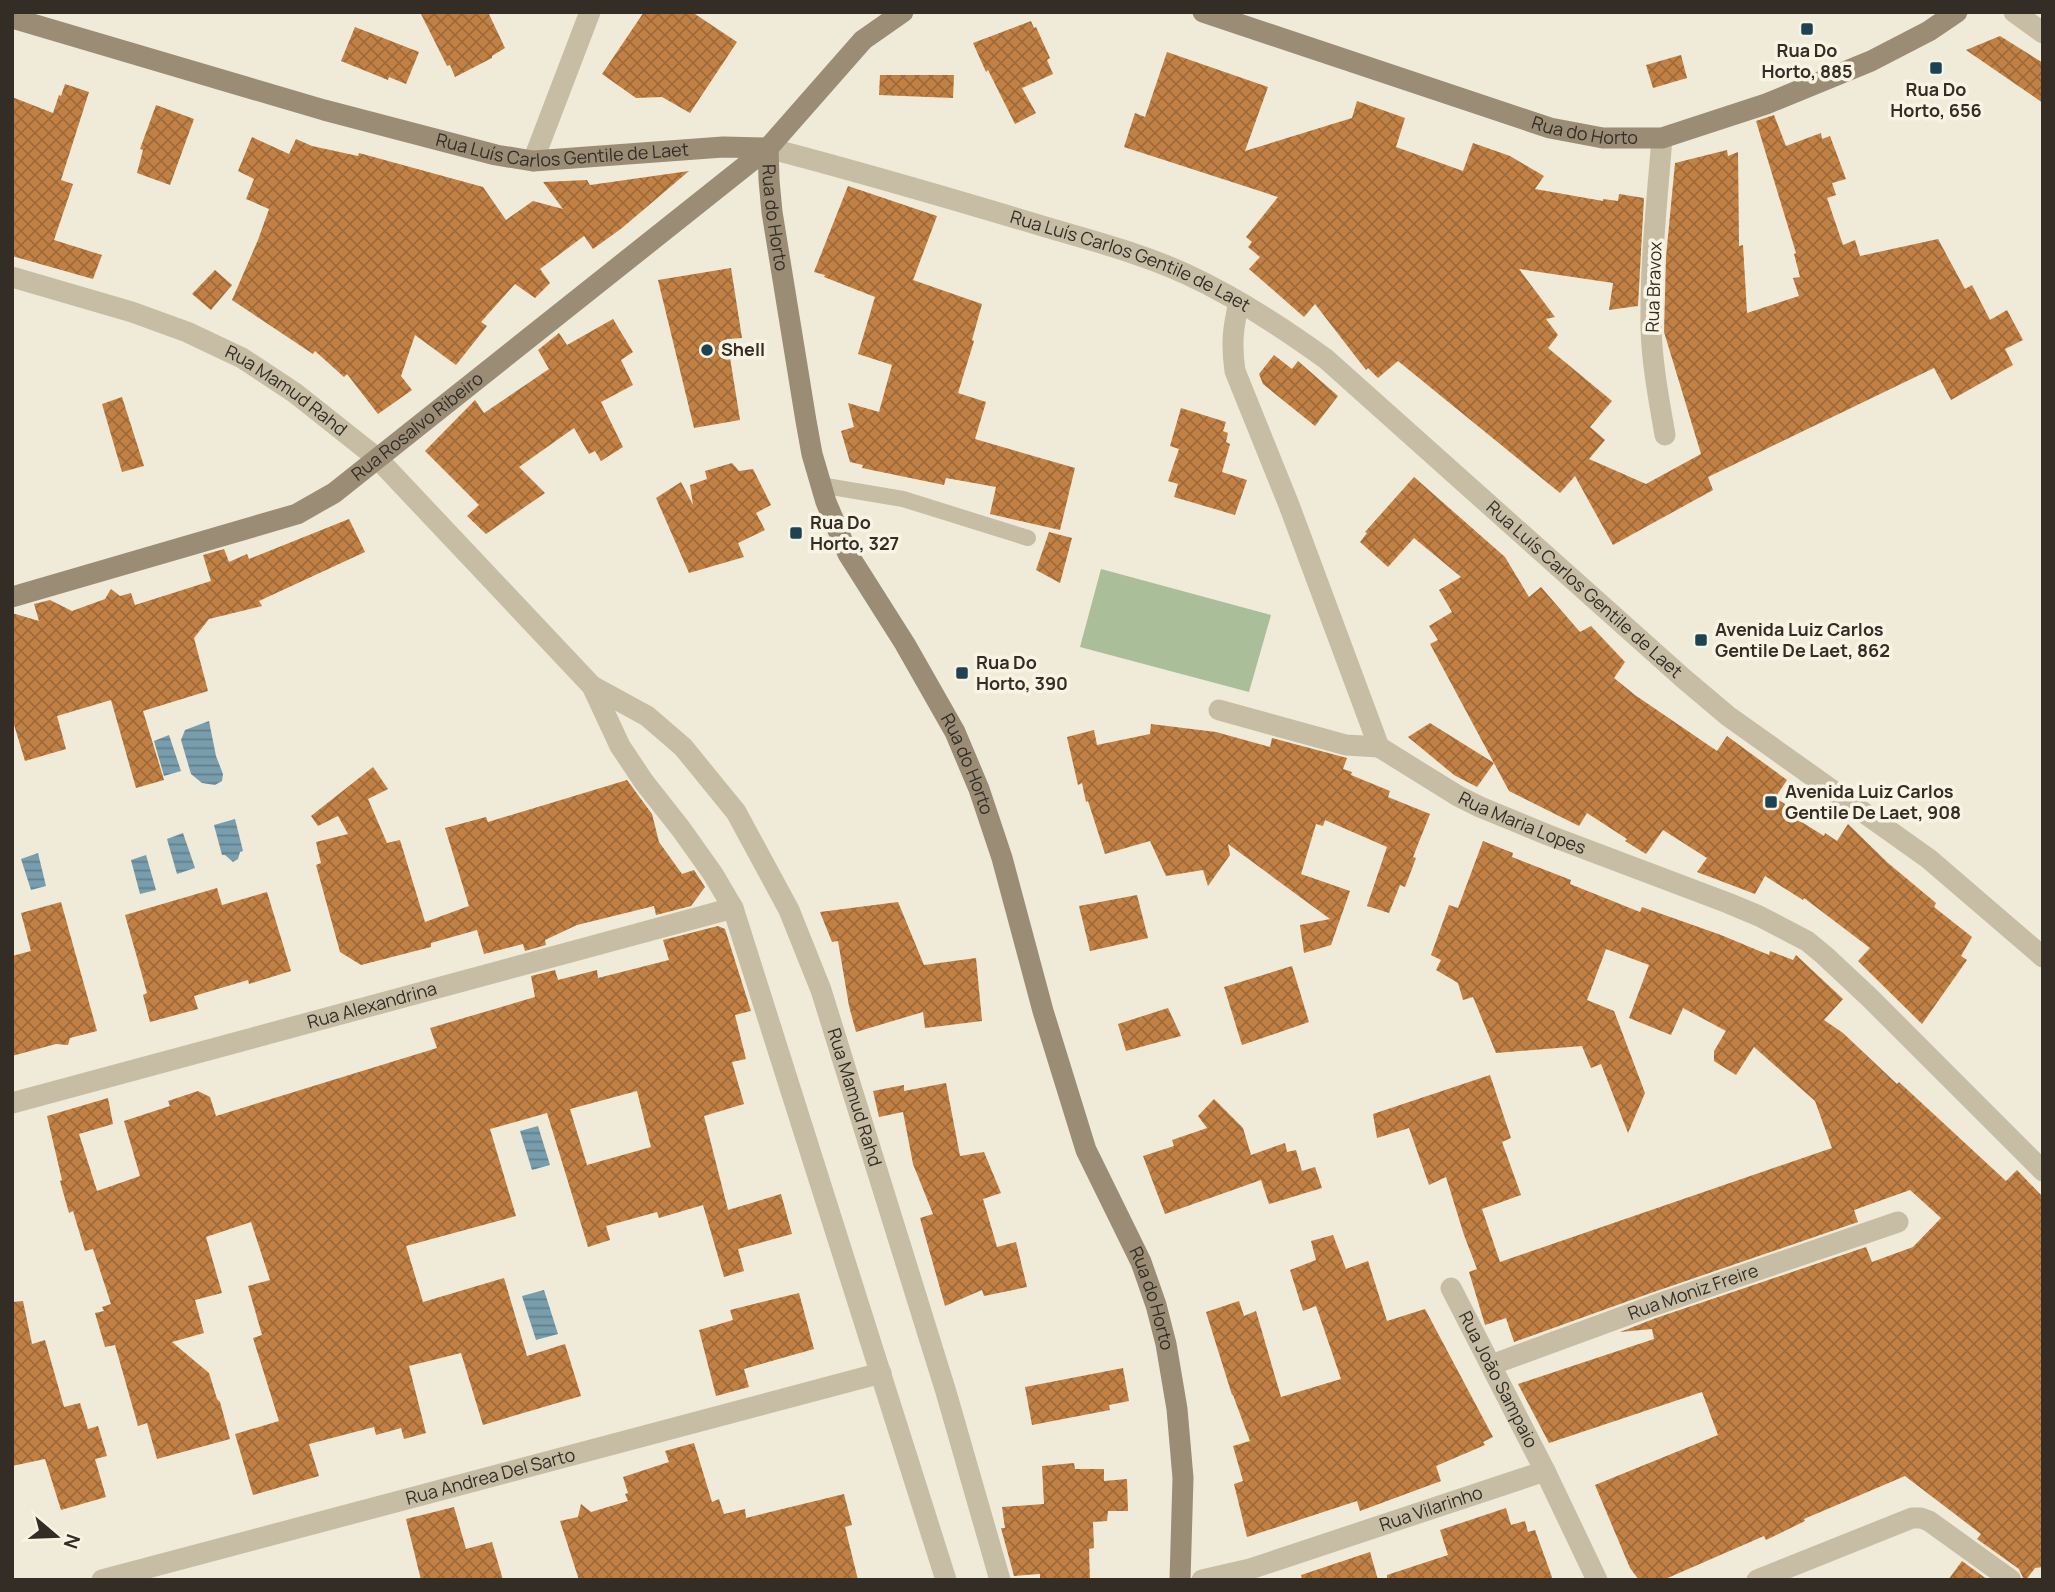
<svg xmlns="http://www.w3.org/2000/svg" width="2055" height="1592" font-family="Manrope,sans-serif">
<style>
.green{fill:#a9be99}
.water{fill:url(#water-rules)}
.building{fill:url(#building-cross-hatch);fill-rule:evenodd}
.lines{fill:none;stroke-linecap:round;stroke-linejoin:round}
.lane{stroke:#c7bda5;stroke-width:16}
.street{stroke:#c7bda5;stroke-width:21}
.secondary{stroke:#9b8c76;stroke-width:21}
.poi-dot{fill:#1d4253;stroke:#f8f4e4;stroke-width:2.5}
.labels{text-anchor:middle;stroke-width:7;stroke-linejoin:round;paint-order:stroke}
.poi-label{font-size:18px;font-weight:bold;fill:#332d26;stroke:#f8f4e4;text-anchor:start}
.street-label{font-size:18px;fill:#332d26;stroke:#f8f4e4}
</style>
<defs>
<pattern id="water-rules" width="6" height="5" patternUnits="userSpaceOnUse" patternTransform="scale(1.75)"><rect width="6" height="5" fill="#789dac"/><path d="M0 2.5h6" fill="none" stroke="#63808c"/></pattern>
<pattern id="building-cross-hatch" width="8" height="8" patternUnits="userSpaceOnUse" patternTransform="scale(1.75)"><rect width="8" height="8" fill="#c28144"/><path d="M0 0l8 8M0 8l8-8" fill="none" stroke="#9e6a39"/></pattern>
</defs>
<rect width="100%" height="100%" fill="#f0ead8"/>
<path class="green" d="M1101,569L1271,615L1249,692L1080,647Z"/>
<g class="water">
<path d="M209,721L216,756L223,774L222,781L215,785L202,783L191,774L181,740L185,730Z"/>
<path d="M169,735L181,771L164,776L154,741Z"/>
<path d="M235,819L243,851L240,852L238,859L233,862L225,855H222L214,825Z"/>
<path d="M183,833L195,868L177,874L167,839Z"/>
<path d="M38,853L46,886L31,890L21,859Z"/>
<path d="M146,855L156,890L140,894L131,860Z"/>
<path d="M538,1126L550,1165L532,1170L520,1131Z"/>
<path d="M544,1290L558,1334L536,1340L522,1296Z"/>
</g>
<g class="building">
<path d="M420,12H488L505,48L492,56V58L455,77L450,65L447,66Z"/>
<path d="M644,12H692L737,42L690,113L662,97L636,98L602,74Z"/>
<path d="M1031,21L1034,28L1036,27L1050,58L1047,60L1053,74L1022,88L1036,113L1015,124L988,70L986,72L973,43Z"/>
<path d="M355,27L419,52L406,84L389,77L388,80L341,61Z"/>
<path d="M2000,36L2043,63V103L1966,50Z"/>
<path d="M1167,52L1268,87L1245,151L1352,118L1357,101L1405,118L1396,147L1463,171L1473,143L1510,156L1544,176L1535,189L1603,201V199L1618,201L1619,194L1644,198L1638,306L1609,310L1613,283L1519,269L1555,317L1546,319L1558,335L1548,348L1612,401L1590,427L1605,440L1589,459L1646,484L1701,454L1664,332L1666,257L1675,163L1727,150L1728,156L1738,152L1739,246L1743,245L1747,313L1799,296L1793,278L1800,277L1794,254L1796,253L1756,121L1774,115L1786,146L1821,133L1822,139L1830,136L1846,179L1832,183L1836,195L1827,198L1843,245L1855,240L1860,256L1938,239L1965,289L1972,285L1990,320L2007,310L2023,340L2005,349L2013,365L1951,400L1934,368L1708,477L1713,490L1613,545L1575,476L1560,493L1398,361L1378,378L1368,368L1366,370L1315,304L1304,317L1249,269L1260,257L1248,247L1252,242L1246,237L1278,197L1124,147L1135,113L1145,117Z"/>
<path d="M1681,55L1687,78L1653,88L1646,65Z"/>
<path d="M880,75H954L953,98L879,95Z"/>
<path d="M65,84L89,92L61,180L73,184L54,240L102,255L93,279L12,256V97L53,113L59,95L61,96Z"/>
<path d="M156,105L194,119L170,185L137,173L143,150L140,149Z"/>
<path d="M252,137L289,154L296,139L312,146L358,156L359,153L483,187L506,220L533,201L563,209L543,182L587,180L590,185L689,171L622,228L593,249L584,236L540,269L550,283L535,298L515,284L481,322L487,326L456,365L415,335L401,376L412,390L378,414L347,374L344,377L315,351L313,354L232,300L258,240L269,209L246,199L254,179L238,171Z"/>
<path d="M848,186L937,216L913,280L982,304L972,340L974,341L958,393L986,402L975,439L1075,468L1060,530L990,514L996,487L946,478L944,485L862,468L863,465L850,462L841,431L854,427L848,403L879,412L892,365L858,354L875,297L824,277L825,275L814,272Z"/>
<path d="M731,268L742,338L727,339L740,420L694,428L658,280Z"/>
<path d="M215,270L232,285L211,310L192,294Z"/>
<path d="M613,319L633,352L621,360L633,385L601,402L623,447L601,461L595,451L589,454L574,428L519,467L545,493L486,534L467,516L479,505L425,451L475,400L484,413L549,369L538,350L559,333L567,345Z"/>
<path d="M1274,355L1292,369L1298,361L1338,396L1315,426L1263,384L1259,374Z"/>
<path d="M122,397L144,466L122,472L102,404Z"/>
<path d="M1181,408L1226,422L1223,431L1228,433L1226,442L1230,444L1222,472L1247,480L1235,515L1174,497L1178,484L1168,481L1179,449L1170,446Z"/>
<path d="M732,463L739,471L753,469L771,505L756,513L765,530L738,543L744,557L689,573L656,498L681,482L693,505L690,485L707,479L705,471Z"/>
<path d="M1414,477L1505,557L1529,597L1541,587L1580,632L1591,626L1625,662L1614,678L1635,695L1717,751L1727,736L1787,780L1775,798L1785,804L1784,811L1824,836L1825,833L1837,841L1848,824L1888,863L1936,903L1934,907L1972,937L1961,956L1967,960L1922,1024L1858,961L1870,948L1804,898L1803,900L1765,876L1755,894L1697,872L1707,858L1663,830L1646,854L1625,841L1627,839L1587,813L1579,826L1509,791L1430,644L1438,640L1429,626L1452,612L1439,590L1461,577L1414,538L1388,567L1360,542L1367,533L1365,532Z"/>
<path d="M349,519L365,552L259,601L262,606L209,619L194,638L208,691L143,711L164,780L136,788L111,700L57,716L66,749L25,761L12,718V613L39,621L34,604L50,600L72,611L105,599L111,589L120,596L131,593L135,605L211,581L203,555L224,549L229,562L247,554L249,559Z"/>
<path d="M1049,532L1072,538L1060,583L1036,570Z"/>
<path d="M1430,723L1494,763L1477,787L1454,775L1408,737Z"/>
<path d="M1151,724L1216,732L1270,747L1272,738L1347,758L1343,769L1352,772L1351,775L1390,791L1388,797L1430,814L1413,857L1416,858L1405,887L1400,885L1389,913L1367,906L1387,847L1325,820L1323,826L1316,824L1301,874L1350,891L1331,945L1304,953L1300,925L1330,919L1228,844L1230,855L1208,886L1203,870L1166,876L1150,841L1105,854L1088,801L1086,802L1082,783L1078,785L1067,737L1094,730L1097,745L1150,734Z"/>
<path d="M373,767L388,789L368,799L387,843L400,840L425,922L469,906L445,828L486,817L488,822L627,780L652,814L659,842L682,874L694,870L705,887L691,906L656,915L654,906L577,925L545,940L546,945L525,951L523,944L484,954L477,930L431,943V947L361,965L340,952L316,865L321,863L316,842L348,834L338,816L318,826L311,816Z"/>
<path d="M1483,841L1513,853L1512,857L1571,880L1570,884L1640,912L1642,907L1721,935L1769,955L1770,951L1793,960L1796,955L1843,999L1824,1020L1843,1033L1897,1084L1899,1082L2006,1181L2017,1170L2043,1197V1567L2035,1568L2026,1580H2024L2019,1569L1977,1539L1981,1534L1905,1476L1804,1519L1805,1521L1766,1540L1764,1536L1663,1580H1639L1630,1568L1595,1485L1718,1435L1702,1392L1549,1443L1518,1384L1654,1339L1652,1329L1620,1332L1656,1318L1866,1247L1872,1262L1913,1247L1941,1218L1910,1190L1854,1210L1858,1222L1648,1294L1514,1342L1506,1318L1485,1325L1469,1272L1477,1269L1464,1235L1446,1177L1429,1185L1409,1128L1377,1138L1373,1114L1490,1075L1511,1138L1502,1142L1521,1195L1482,1209L1500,1262L1832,1148L1815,1101L1754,1047L1736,1075L1714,1061V1051L1726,1031L1683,1008L1671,1035L1629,1018L1649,965L1606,949L1587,1000L1614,1011L1645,1093L1628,1133L1601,1064L1591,1068L1582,1046L1496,1053L1473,997L1463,1000L1458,983L1436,970L1441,960L1431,955L1449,905L1458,908Z"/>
<path d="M217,888L222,905L267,892L291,971L249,984L248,980L194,996L198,1009L150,1022L143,995L147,993L125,915Z"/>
<path d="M1137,895L1148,938L1090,951L1079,906Z"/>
<path d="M61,902L97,1031L70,1038L68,1045L56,1044L12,1056V956L31,951L21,913Z"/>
<path d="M898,902L924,965L976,958L982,1021L925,1028L923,1012L856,1032L849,1006L838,941L832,942L820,912Z"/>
<path d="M718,926L725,929L751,1011L735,1015L746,1059L732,1062L744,1104L704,1116L728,1210L781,1194L792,1234L738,1249L744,1271L724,1277L703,1205L659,1218L657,1212L606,1226L610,1240L588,1247L547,1113L490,1129L516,1216L406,1246L423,1302L504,1278L527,1356L565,1344L581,1396L483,1425L461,1353L409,1366L426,1433L404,1439L401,1428L376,1435L374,1427L309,1444L319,1476L253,1495L235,1434L279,1421L253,1338L262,1335L248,1286L270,1280L251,1222L206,1237L222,1293L195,1300L204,1333L172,1342L209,1373L217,1399L220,1402L230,1439L157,1459L147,1423L138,1426L115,1345L105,1347L95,1313L104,1311L102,1307L111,1304L93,1249L85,1251L73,1211L69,1213L60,1181L62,1180L47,1116L108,1098L113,1124L79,1134L97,1191L140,1176L124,1121L170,1106L168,1101L198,1091L210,1097L216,1116L437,1048L430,1028L535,997L531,976L555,970L558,980L597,970L598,978L669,960L663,940ZM637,1091L651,1147L587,1165L570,1109Z"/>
<path d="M1292,966L1309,1022L1242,1045L1224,987Z"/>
<path d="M1168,1008L1181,1036L1126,1051L1118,1024Z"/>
<path d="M946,1083L960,1156L984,1152L1001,1193L983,1199L997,1247L1016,1242L1027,1287L984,1296L982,1290L945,1306L920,1218L933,1214L913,1164L903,1112L879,1117L873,1091L904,1085V1091Z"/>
<path d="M1214,1099L1243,1128L1251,1155L1285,1143L1287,1152L1296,1150L1302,1171L1315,1167L1322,1188L1269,1204L1261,1180L1165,1214L1143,1156L1174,1146L1172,1140L1207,1128L1198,1116Z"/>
<path d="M1333,1235L1346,1269L1368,1261L1387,1321L1425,1309L1493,1437L1483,1442L1485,1445L1436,1466L1441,1481L1360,1511L1357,1501L1247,1537L1234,1484L1243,1481L1233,1446L1250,1441L1233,1395H1232L1206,1312L1239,1301L1244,1316L1256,1311L1281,1397L1341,1379L1316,1306L1303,1311L1290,1270L1316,1260L1311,1241Z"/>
<path d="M799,1293L814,1349L744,1369L749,1387L716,1396L699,1330L733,1320L730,1310Z"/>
<path d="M23,1301L32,1344L45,1340L64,1407L80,1403L88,1429L98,1426L107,1456L95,1459L106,1497L61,1510L45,1459L12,1466V1302Z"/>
<path d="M1123,1368L1129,1401L1109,1405L1110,1410L1032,1425L1025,1387Z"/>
<path d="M694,1443L712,1502L719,1499L724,1514L745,1509L746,1518L844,1494L852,1525L845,1527L858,1580H579L560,1521L578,1517L581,1504L591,1512L628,1501L625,1494L628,1493L623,1477L669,1462L665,1451Z"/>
<path d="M1074,1463L1075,1469H1104V1481L1127,1479L1128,1511H1108L1107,1521L1093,1522L1094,1548L1089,1549L1090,1580H1040V1574L1014,1576L1001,1528H1005L1002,1507L1044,1504L1042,1466Z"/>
<path d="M454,1507L466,1549L492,1542L503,1580H421L406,1519Z"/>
<path d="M1506,1508L1511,1525L1525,1521L1528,1532L1535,1530L1553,1580H1387V1575L1448,1555L1440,1530Z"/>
<path d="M1370,1552L1378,1580H1302L1301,1575Z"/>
<path d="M1962,1561L1988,1580H1948Z"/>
</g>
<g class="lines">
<path class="lane" d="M820,485L903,499L1028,538"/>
<g class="street">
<path d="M2014,12L2043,33"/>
<path d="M1662,138C1657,201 1650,264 1651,328C1652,364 1659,400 1665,435"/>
<path id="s1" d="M768,148C856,171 942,196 1029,222C1081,238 1136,251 1186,274C1236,297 1282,327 1326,359L1683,678L1728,716L1929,859L2043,957"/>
<path d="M533,161L590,12"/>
<path id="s2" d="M12,277L132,312L187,332L242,358L295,393L377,458L592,686L620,746L644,782L681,829L713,874L733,908L946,1580"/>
<path id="s3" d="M1239,302C1233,328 1231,344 1235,371L1289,505L1379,747L1458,796L1480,807L1548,835L1728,903L1759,916L1807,941L1824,955L1869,997L2043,1171"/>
<path id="s4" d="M592,686L647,716L683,747L736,812L789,910L821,990L946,1392L1000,1580"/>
<path d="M1219,710L1346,745L1379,747"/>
<path id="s5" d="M12,1103L733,908"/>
<path id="s6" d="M1451,1288L1545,1471L1597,1580"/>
<path id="s7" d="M1491,1365L1652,1306L1898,1222"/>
<path id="s8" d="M102,1580L881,1373"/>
<path id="s9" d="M1202,1580L1250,1569L1545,1471"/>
<path d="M1757,1580L1912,1518H1921L1929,1521L2011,1580"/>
</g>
<g class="secondary">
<path id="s10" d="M1203,12L1550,128L1603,138H1662L1766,104L1871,61L1929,31L1957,12"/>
<path id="s11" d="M12,18L324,110L496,155L533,161L723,147L768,148"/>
<path id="s12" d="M768,148L769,180L772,212L806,421L812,454L826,502L848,554L905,644L955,732L979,789L1002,858L1043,1011L1086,1150L1141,1262L1156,1305L1166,1344L1177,1409L1183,1478L1180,1580"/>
<path id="s13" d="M12,597L297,514L334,493L768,148L863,40L903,12"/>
</g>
</g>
<g class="poi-dot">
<rect x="1800" y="22" width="14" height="14" rx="3.5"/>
<rect x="1929" y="61" width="14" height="14" rx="3.5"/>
<circle cx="707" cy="350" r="7"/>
<rect x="789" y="526" width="14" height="14" rx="3.5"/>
<rect x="1694" y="633" width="14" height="14" rx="3.5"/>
<rect x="955" y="666" width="14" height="14" rx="3.5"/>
<rect x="1764" y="795" width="14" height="14" rx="3.5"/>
</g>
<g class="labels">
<g class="poi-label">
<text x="1807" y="57" text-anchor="middle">Rua Do<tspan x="1807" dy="21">Horto, 885</tspan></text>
<text x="1936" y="96" text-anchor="middle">Rua Do<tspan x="1936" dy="21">Horto, 656</tspan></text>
<text x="721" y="356">Shell</text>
<text x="810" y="529">Rua Do<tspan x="810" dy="21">Horto, 327</tspan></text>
<text x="1715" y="636">Avenida Luiz Carlos<tspan x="1715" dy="21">Gentile De Laet, 862</tspan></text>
<text x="976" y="669">Rua Do<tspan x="976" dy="21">Horto, 390</tspan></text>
<text x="1785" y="798">Avenida Luiz Carlos<tspan x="1785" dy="21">Gentile De Laet, 908</tspan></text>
</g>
<g class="street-label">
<text dy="6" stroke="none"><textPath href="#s10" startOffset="401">Rua do Horto</textPath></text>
<text dy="6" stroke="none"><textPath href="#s11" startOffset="569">Rua Luís Carlos Gentile de Laet</textPath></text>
<text dy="6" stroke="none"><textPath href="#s12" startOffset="70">Rua do Horto</textPath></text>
<text dy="6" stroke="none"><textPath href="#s1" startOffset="380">Rua Luís Carlos Gentile de Laet</textPath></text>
<text transform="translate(1654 287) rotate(-88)" y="6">Rua Bravox</text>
<text dy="6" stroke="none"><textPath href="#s2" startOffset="299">Rua Mamud Rahd</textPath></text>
<text dy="6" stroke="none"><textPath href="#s13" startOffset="446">Rua Rosalvo Ribeiro</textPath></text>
<text dy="6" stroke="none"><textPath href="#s1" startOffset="947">Rua Luís Carlos Gentile de Laet</textPath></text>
<text dy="6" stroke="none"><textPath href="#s12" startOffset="658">Rua do Horto</textPath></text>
<text dy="6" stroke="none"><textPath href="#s3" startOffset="635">Rua Maria Lopes</textPath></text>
<text dy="6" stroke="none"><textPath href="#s5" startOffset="373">Rua Alexandrina</textPath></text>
<text dy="6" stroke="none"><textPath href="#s4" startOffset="504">Rua Mamud Rahd</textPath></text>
<text dy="6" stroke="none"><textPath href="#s7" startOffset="215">Rua Moniz Freire</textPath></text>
<text dy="6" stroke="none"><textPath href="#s12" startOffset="1225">Rua do Horto</textPath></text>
<text dy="6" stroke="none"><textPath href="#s6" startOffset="103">Rua João Sampaio</textPath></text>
<text dy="6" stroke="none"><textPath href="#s8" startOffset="402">Rua Andrea Del Sarto</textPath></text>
<text dy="6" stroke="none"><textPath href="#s9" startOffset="240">Rua Vilarinho</textPath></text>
</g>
</g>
<rect width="2055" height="1592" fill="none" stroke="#332d26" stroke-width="28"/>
<g transform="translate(56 1536) rotate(109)" stroke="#f8f4e4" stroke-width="5" paint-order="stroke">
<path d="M0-5L12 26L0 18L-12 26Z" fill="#332d26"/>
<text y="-10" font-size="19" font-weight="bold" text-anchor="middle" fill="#332d26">N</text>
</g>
</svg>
